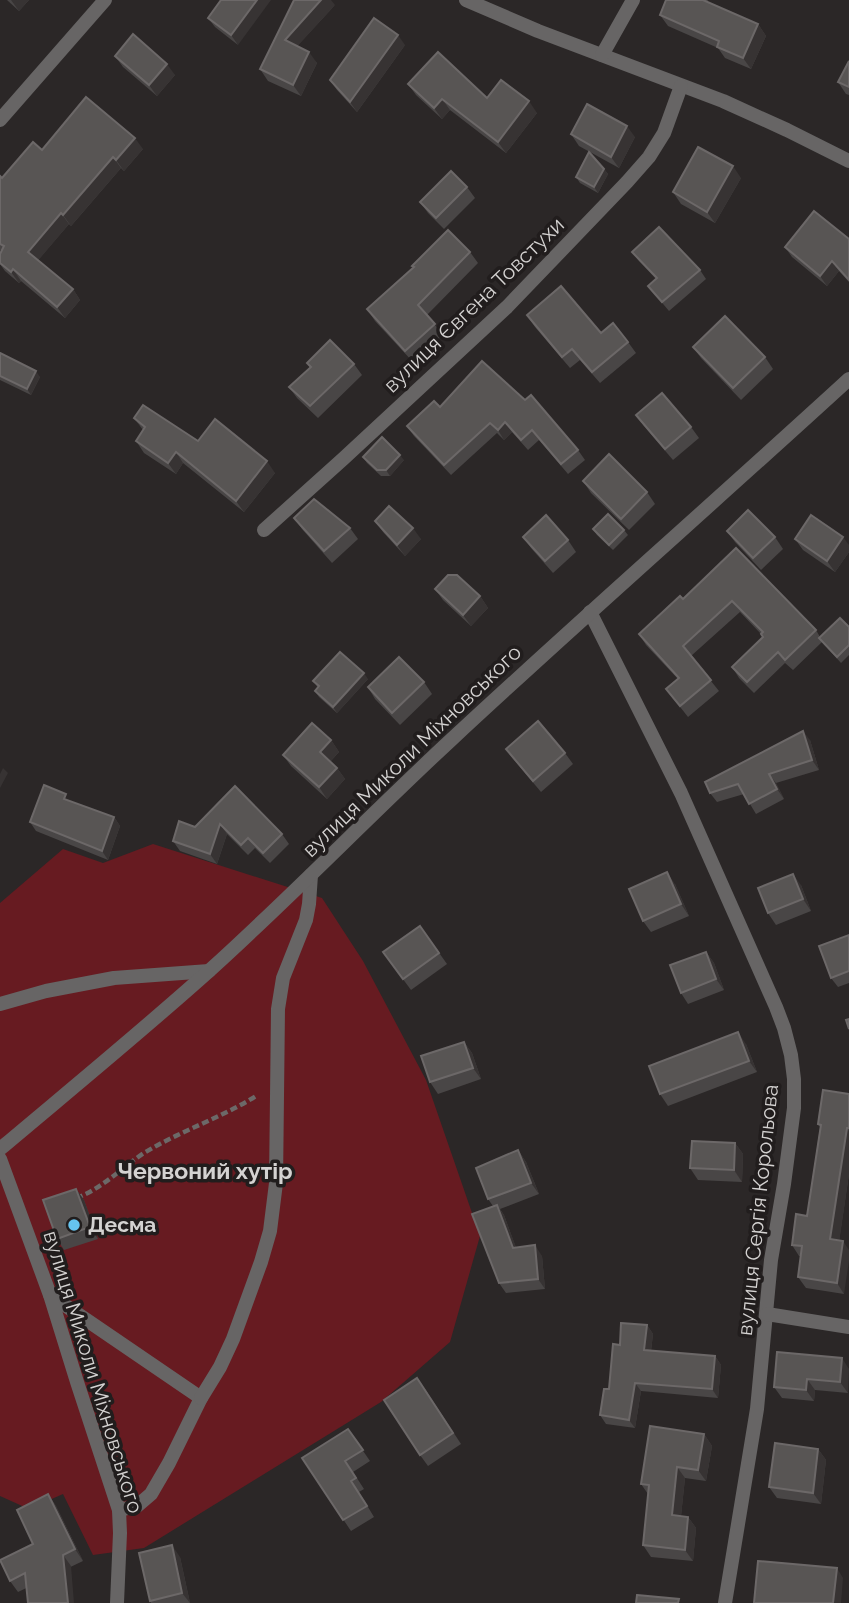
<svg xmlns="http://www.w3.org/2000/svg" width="849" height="1603" font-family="Raleway,sans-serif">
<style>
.green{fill:#671b21}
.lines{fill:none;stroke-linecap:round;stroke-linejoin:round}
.path{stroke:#6c6968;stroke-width:4.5;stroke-dasharray:7 3.5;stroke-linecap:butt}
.lane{stroke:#676565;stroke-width:14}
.street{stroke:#676565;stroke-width:14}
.wall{fill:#494646}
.shaded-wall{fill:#373333}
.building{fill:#585554;stroke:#6c6868;stroke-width:2}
.poi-dot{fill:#66c4ef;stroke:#211d1d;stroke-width:2.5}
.labels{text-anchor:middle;stroke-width:7;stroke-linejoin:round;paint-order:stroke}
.street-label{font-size:21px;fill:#d4d2d1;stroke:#211d1d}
.poi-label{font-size:21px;font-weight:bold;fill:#d4d2d1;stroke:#211d1d;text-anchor:start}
.neighbourhood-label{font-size:23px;font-weight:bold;fill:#d4d2d1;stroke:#211d1d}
</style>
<rect width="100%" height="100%" fill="#2b2727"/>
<path class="green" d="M153,844L322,898L363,961L426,1080L480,1236L450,1342L381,1402L144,1548L93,1555L63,1494L29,1509L0,1496V903L63,849L103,863Z"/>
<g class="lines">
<path class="path" d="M76,1198C102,1189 121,1168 144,1153C180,1131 221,1118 256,1096"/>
<g class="lane">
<path d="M0,1004L46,991L114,978L209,971"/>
<path d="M50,1295L201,1398L169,1463L151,1494L137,1506L119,1510"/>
<path d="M201,1398L220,1367L233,1339L261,1262L270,1231L276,1183L278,1009L283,978L306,920L309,904L311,875"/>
</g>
<g class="street">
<path d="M466,0L538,31L723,101L787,130L849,161"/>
<path d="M602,55L633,0"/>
<path d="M0,120L105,0"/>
<path d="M264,530L343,459L507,307L627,182L649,157L664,133L681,86"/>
<path d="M590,612L681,793L776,1007L784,1028L791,1055L794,1079V1108L784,1184L771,1260L757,1409L725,1603"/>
<path d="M0,1149C70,1090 142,1031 210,970C293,895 370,815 452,739C583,617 717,500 849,379"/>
<path d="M0,1159L50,1295L77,1382L119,1510L120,1533L117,1603"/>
<path d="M767,1314L849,1327"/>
</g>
</g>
<g class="wall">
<path d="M7,0H29L19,11Z"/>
<path d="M221,0L238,45L215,27L208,18Z"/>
<path d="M666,0H708L707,2L758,24L766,36L751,69L725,58L718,48L668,26L660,15Z"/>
<path d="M335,5L297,46L317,63L301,96L268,81L260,69Z"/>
<path d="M405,45L357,112L337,90L330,80Z"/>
<path d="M115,56L175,75L157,96L123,67Z"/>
<path d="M849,61V95L846,94L838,82Z"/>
<path d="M408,84L487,98L537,113L506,153L450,110L442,119L416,95Z"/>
<path d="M571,134L635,137L619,168L579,146Z"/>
<path d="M143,149L124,171L121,168L71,226L69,224L38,260L73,289L80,300L65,318L21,281L19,283L5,271L0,264V254L1,251L0,250V176L2,178L42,150Z"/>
<path d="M604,169L608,174L598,193L580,183L576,177Z"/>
<path d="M741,178L715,223L681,204L673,192Z"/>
<path d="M467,187L475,198L444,229L428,213L420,202Z"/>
<path d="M849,239V282L839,271L827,286L792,257L785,247Z"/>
<path d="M470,252L478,263L427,315L443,335L413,362L375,321L367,309Z"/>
<path d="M632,252L700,270L706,279L669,311L648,286L656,279L639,261Z"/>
<path d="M527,315L601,333L628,342L636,353L600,383L580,360L570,368L535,327Z"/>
<path d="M693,347L765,357L773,369L741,400L701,358Z"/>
<path d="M0,353L40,377L31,395L0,380Z"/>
<path d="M482,361L578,450L585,460L568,474L539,440L528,450L512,432L504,440L497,433L451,475L414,436L407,426L440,407Z"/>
<path d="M307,363L354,364L362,375L318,418L297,398L289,387L310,368Z"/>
<path d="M636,415L691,427L699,438L673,460L644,426Z"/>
<path d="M134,418L198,441L275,473L244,512L183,463L176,474L144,453L136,441L143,430Z"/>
<path d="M363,457L404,460L390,476H381L367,463Z"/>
<path d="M583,481L647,492L655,504L629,530L591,493Z"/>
<path d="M294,518L350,528L358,539L332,563L302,529Z"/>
<path d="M375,521L421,539L405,556L383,532Z"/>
<path d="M593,529L624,530L628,535L613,550L597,535Z"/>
<path d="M727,531L775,537L783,549L761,570L735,542Z"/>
<path d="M523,537L568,540L576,552L553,573L531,548Z"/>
<path d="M795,539L849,545V552L835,572L803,550Z"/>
<path d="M736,548L816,630L820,637L849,627V655L841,663L822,642L793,670L785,663L754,693L739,678L732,667L763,637L761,634L740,612L691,656L719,691L688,717L666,689L678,679L646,645L639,634L683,599Z"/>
<path d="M435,589L480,596L488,608L471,626L443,600Z"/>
<path d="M368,679L337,713L319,697L315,691L318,688L313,681Z"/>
<path d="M424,682L432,694L400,725L375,699L368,687Z"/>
<path d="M331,740L339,752L330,762L337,768L345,779L327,799L291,766L283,755Z"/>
<path d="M810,740L819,770L776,783L784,799L756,814L744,794L717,802L710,793Z"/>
<path d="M506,749L565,753L573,764L541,792L514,760Z"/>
<path d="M235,786L282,834L289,844L270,863L255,848L248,855L227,834L217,864L180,851L173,841L195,827Z"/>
<path d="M114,817L120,826L108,860L36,831L30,822Z"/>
<path d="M675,884L689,916L651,932L643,921Z"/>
<path d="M801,885L811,911L776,925L768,913Z"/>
<path d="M420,926L447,964L411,990L383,952Z"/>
<path d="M849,935V983L838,987L831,978Z"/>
<path d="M706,952L714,963L724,990L688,1004L681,993Z"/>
<path d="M464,1042L472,1053L481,1079L438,1094L430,1082Z"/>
<path d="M746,1044L757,1072L668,1106L660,1094Z"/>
<path d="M849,1094V1174L839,1241L844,1294L806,1288L798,1277L801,1256H799L792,1245L807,1216L820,1127L818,1124Z"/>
<path d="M735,1143L743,1154L742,1182L698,1180L690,1168Z"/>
<path d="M518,1150L526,1162L539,1194L500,1209L504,1215L516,1248L542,1256L545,1289L506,1293L499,1283L493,1206L488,1199Z"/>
<path d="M76,1189L84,1200L98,1239L64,1250L57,1239Z"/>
<path d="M647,1325L653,1334L651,1351L715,1356L721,1365L718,1398L641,1391L635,1428L606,1424L600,1415L609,1389L620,1345Z"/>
<path d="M842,1358L848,1393L815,1390L814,1401L782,1398L774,1387Z"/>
<path d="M425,1389L461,1444L428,1466L420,1455Z"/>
<path d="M348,1429L370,1461L353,1472L364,1489L359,1492L374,1517L351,1531L302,1458Z"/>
<path d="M704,1434L712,1446L706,1481L685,1478L681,1516L688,1517L696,1528L693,1561L651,1557L643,1545L648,1494L641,1484Z"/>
<path d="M818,1449L826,1460L821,1504L777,1498L769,1487Z"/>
<path d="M48,1494L56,1506L83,1561L18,1592L10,1581L33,1544Z"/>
<path d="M180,1557L190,1603H151L150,1601Z"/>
</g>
<g class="shaded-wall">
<path d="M11,0H29L19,11Z"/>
<path d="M257,0H271L238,45L231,35Z"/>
<path d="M321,0H331L335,5L293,51L285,40Z"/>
<path d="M758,24L766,36L751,69L743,58Z"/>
<path d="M398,35L405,45L357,112L350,102Z"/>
<path d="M309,52L317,63L301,96L293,85Z"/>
<path d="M167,64L175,75L157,96L149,85Z"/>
<path d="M442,99L450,110L442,119L434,108Z"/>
<path d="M529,101L537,113L506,153L498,142Z"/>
<path d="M627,126L635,137L619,168L611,157Z"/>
<path d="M135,138L143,149L124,171L116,160Z"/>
<path d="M113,157L121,168L71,226L63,215Z"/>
<path d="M733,166L741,178L715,223L707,212Z"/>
<path d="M604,169L608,174L598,193L594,187Z"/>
<path d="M61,213L69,224L36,263L28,252Z"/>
<path d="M832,261L839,271L827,286L820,276Z"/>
<path d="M13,269L21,281L19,283L11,272Z"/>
<path d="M73,289L80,300L65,318L57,307Z"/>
<path d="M36,371L40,377L31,395L27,389Z"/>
<path d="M505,422L512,432L504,440L498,430Z"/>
<path d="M176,452L183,463L176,474L168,463Z"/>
<path d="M400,455L404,460L390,476L386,470Z"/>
<path d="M267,461L275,473L244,512L236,501Z"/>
<path d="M413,528L421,539L405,556L397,545Z"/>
<path d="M843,537L849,545V552L835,572L827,561Z"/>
<path d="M480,596L488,608L471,626L463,615Z"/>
<path d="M364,673L368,679L337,713L333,707Z"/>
<path d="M803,731L810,740L819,770L812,760Z"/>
<path d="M331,740L339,752L328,764L320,752Z"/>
<path d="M3,768L8,773L0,788V774Z"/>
<path d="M337,768L345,779L327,799L319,787Z"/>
<path d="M769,774L776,783L784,799L777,789Z"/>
<path d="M114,817L120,826L108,860L102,851Z"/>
<path d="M220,824L227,834L217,864L210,854Z"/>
<path d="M667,872L675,884L689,916L681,904Z"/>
<path d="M793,874L801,885L811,911L803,899Z"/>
<path d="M706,952L714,963L724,990L716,979Z"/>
<path d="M738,1032L746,1044L757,1072L749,1061Z"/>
<path d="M464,1042L472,1053L481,1079L473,1068Z"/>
<path d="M847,1128L849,1131V1174L838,1250L830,1239Z"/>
<path d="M735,1143L743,1154L742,1182L734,1170Z"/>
<path d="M518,1150L526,1162L539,1194L531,1183Z"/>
<path d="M76,1189L84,1200L98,1239L90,1227Z"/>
<path d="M497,1205L504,1215L520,1258L513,1248Z"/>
<path d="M843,1241L849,1250V1261L844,1294L837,1283Z"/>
<path d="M535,1245L542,1256L545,1289L538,1279Z"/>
<path d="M647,1325L653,1334L650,1359L644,1350Z"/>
<path d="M715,1356L721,1365L718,1398L712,1389Z"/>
<path d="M842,1358L849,1369L848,1393L840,1382Z"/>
<path d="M807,1379L815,1390L814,1401L806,1390Z"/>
<path d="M635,1383L641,1391L635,1428L629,1420Z"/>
<path d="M704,1434L712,1446L706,1481L698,1470Z"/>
<path d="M818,1449L826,1460L821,1504L813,1493Z"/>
<path d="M677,1467L685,1478L680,1526L672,1515Z"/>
<path d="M48,1494L56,1506L83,1561L75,1549Z"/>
<path d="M688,1517L696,1528L693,1561L685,1550Z"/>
<path d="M172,1545L180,1557L190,1603L182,1593Z"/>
<path d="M63,1555L71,1566L74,1603H68Z"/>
<path d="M837,1568L843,1578L841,1603H833Z"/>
</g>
<g class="building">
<path d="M221,0H257L231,35L208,18Z"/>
<path d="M294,0H321L285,40L309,52L293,85L260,69Z"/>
<path d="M666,0H703L758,24L743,58L717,47L719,41L660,15Z"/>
<path d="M374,18L398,35L350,102L330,80Z"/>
<path d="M133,34L167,64L149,85L115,56Z"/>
<path d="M438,52L487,98L501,80L529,101L498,142L442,99L434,108L408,84Z"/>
<path d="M849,61V87L838,82Z"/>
<path d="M86,97L135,138L116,160L113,157L63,215L61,213L28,252L73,289L57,307L13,269L11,272L0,263V254L4,246L0,244V176L2,178L33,142L42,150Z"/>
<path d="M587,104L627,126L611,157L571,134Z"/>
<path d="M698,147L733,166L707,212L673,192Z"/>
<path d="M589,152L604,169L594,187L576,177Z"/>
<path d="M451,171L467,187L436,218L420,202Z"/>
<path d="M814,211L849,239V280L832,261L820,276L785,247Z"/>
<path d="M659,227L700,270L662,302L648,286L657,278L632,252Z"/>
<path d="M448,230L470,252L418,305L435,324L405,351L367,309L414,267L412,266Z"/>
<path d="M561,286L601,333L613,323L628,342L592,372L572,349L562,357L527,315Z"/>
<path d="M725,316L765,357L733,388L693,347Z"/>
<path d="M330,340L354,364L310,406L289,387L311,367L307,363Z"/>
<path d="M0,353L36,371L27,389L0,376Z"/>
<path d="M482,361L525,400L531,395L578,450L561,464L532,430L521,440L505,422L498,430L490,423L444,465L407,426L434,401L440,407Z"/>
<path d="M662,393L691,427L665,449L636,415Z"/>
<path d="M143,405L198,441L215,419L267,461L236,501L176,452L168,463L136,441L145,427L134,418Z"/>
<path d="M382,437L400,455L386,470H377L363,457Z"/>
<path d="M609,454L647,492L621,519L583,481Z"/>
<path d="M314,499L350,528L324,551L294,518Z"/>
<path d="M389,506L413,528L397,545L375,521Z"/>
<path d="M748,510L775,537L753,558L727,531Z"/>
<path d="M608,514L624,530L609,545L593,529Z"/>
<path d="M546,515L568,540L545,561L523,537Z"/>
<path d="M811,515L843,537L827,561L795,539Z"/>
<path d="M736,548L816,630L785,660L778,652L747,682L732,667L763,637L761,634L763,632L732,601L683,646L711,680L680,706L666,689L679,678L639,634L680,596L683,599Z"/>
<path d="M448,575H457L480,596L463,615L435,589Z"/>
<path d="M840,618L849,627V645L837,657L819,638Z"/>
<path d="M340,652L364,673L333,707L315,691L319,686L313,681Z"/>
<path d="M399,657L424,682L392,713L368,687Z"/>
<path d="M538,721L565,753L533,781L506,749Z"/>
<path d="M312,723L331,740L320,752L337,768L319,787L283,755Z"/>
<path d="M803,731L812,760L769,774L777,789L749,804L738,784L710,793L705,782Z"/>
<path d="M44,785L66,794L64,799L114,817L102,851L30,822Z"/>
<path d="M235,786L282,834L263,853L248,838L241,845L220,824L210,854L173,841L179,821L195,827Z"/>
<path d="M667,872L681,904L643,921L629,889Z"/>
<path d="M793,874L803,899L768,913L758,888Z"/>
<path d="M420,926L439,953L403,979L383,952Z"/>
<path d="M849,935V971L831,978L819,946Z"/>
<path d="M706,952L716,979L681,993L670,965Z"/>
<path d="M849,1019V1029L846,1020Z"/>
<path d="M738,1032L749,1061L660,1094L649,1066Z"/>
<path d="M464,1042L473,1068L430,1082L421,1056Z"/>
<path d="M823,1090L849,1094V1128H847L830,1239L843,1241L837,1283L798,1277L802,1246L792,1245L796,1214L807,1216L821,1125L818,1124Z"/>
<path d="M692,1141L735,1143L734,1170L690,1168Z"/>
<path d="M518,1150L531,1183L488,1199L476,1168Z"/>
<path d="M76,1189L90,1227L57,1239L43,1200Z"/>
<path d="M497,1205L513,1248L535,1245L538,1279L499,1283L472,1214Z"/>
<path d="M621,1323L647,1325L644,1350L715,1356L712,1389L635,1383L629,1420L600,1415L604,1389H609L613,1344L620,1345Z"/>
<path d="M777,1352L842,1358L840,1382L807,1379L806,1390L774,1387Z"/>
<path d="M417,1378L453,1433L420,1455L384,1400Z"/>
<path d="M650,1426L704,1434L698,1470L677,1467L672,1515L688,1517L685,1550L643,1545L649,1485L641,1484Z"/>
<path d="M348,1429L363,1450L345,1461L356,1478L351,1481L367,1506L343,1520L302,1458Z"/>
<path d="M775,1443L818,1449L813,1493L769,1487Z"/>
<path d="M48,1494L75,1549L63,1555L68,1603H28L25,1573L10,1581L0,1560L33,1544L17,1510Z"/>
<path d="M172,1545L182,1593L150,1601L139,1553Z"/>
<path d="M758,1561L837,1568L833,1603H754Z"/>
<path d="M637,1595L679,1599L678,1603H636Z"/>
</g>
<circle class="poi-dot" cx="74" cy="1225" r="7"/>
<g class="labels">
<g class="street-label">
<text transform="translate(474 305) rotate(-44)" y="7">вулиця Євгена Товстухи</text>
<text transform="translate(412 751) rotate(-44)" y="7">вулиця Миколи Міхновського</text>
<text transform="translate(758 1210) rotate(-84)" y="7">вулиця Сергія Корольова</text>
<text transform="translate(93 1372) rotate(73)" y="7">вулиця Миколи Міхновського</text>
</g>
<g class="poi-label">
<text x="88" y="1232">Десма</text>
</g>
<g class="neighbourhood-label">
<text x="205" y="1179">Червоний хутір</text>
</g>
</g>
</svg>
